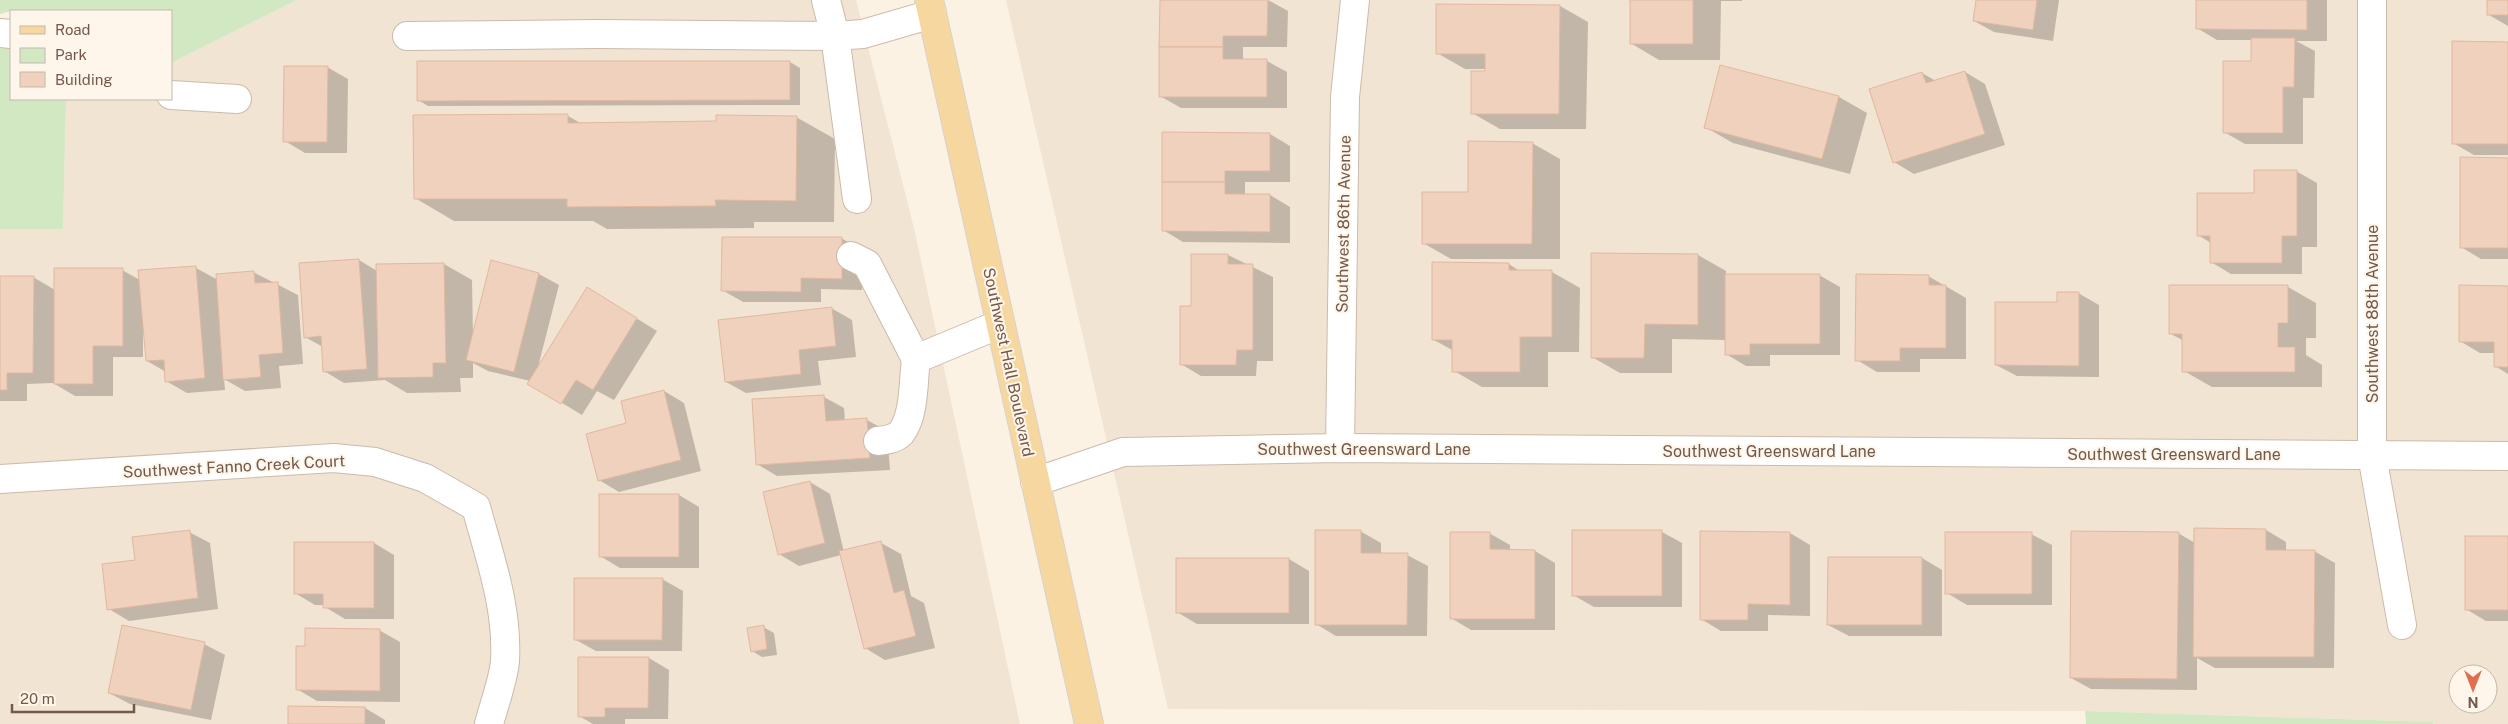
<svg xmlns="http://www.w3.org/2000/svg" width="2508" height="724" font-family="'Public Sans',sans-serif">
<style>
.residential{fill:#f2e4d3;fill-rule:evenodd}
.green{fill:#d2e8c3}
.shadow{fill:#0003}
.building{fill:#efd1bd;stroke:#e1b89e}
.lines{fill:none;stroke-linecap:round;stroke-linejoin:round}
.minor-casing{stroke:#ccbaab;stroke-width:30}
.major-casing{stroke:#d8d1cd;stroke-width:30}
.minor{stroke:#fff;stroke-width:28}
.major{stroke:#f7d7a0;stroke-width:28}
.labels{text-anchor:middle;stroke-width:4;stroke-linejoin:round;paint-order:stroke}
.street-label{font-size:16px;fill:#72594b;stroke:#fef6ea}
</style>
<rect width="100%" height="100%" fill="#fbf2e4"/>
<g class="residential">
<path d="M297,0H856L914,228L1020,724H0V229H63L66,99H171V63Z"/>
<path d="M1006,0H2508V724H2433V722L2085,711L1168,709ZM2458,674H2488V704H2458Z"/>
</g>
<g class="green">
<path d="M0,0H297L171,63V11H11L0,14Z"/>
<path d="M11,45V99H66L63,229H0V46Z"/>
<path d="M2085,711L2433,722V724H2086Z"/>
</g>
<g class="shadow">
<path d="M1161,0H1268L1288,11L1287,47H1243V60L1267,61L1287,72V108H1181L1160,96Z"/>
<path d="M1632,0H1742V1H1721L1720,60H1659L1632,44Z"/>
<path d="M1977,0H2059L2053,41L1994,32L1974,21Z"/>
<path d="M2197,0H2327V41H2296L2315,51L2314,98H2303V144H2245L2224,132L2252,63V40H2217L2197,28Z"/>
<path d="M2489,0H2508V26L2489,15Z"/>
<path d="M1560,6L1588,22L1586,129H1500L1472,113L1486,69H1465L1437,53Z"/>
<path d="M2508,43V155H2474L2453,143Z"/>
<path d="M790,62L800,68V105L428,106L418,100Z"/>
<path d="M1721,66L1839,97L1867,113L1850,174L1733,143L1705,127Z"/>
<path d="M327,67L348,79L347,153H305L285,141Z"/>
<path d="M1965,72L1985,84L2005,145L1914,174L1894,162L1922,73L1936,81Z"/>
<path d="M568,116L582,124L717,122L796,117L835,139L834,222H754V228L607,229L593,221H454L415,198Z"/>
<path d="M1164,133L1270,134L1290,146V182H1245V195H1270L1290,207V243L1183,242L1163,230Z"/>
<path d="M1532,143L1560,159V259H1451L1423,243L1469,193Z"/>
<path d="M2508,159V259H2481L2461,247Z"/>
<path d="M2296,171L2317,183V247H2302V274H2231L2211,262V243L2198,235L2255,194Z"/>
<path d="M841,238L862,250V290L821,289V302H743L722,290Z"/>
<path d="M1228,255L1273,277V361H1257L1256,376H1201L1181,364L1193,307Z"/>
<path d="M1698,255L1726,271V275H1819L1840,287V355H1770V366H1746L1726,354V340L1672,339V373H1620L1592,357Z"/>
<path d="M359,260L377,271V266L444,264L472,280L473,336L539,274L559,285L538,367L607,300L657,331L614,400L597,391L582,415L529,383L530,381L488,371L473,363V378H460L461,392L407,393L385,380L344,383L324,371L323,347L305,337Z"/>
<path d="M1509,264L1521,272H1552L1580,288L1579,352H1548V387H1482L1454,371V351L1434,340Z"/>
<path d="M196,268L218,280L253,272L298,295L303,364L279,366L281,388L245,391L224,379L225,390L187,393L166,381V372L147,361L145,333H143V357H113V396H75L53,383L27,384V401H0V277H33L55,290L122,270L140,280Z"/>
<path d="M1928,276L1966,298V359H1920V372H1877L1857,360Z"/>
<path d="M2171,286L2288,287L2316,303V338H2306V355L2322,365V387H2212L2184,371V341L2171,334Z"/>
<path d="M2508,287V374L2495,366V353H2480L2460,341Z"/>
<path d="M2078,293L2099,305V377L2017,376L1996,365Z"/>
<path d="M831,308L852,320L856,357L818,361L821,385L746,393L726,382Z"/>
<path d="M664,391L684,403L701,471L619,492L599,480L628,424Z"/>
<path d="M824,397L844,408L845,421L867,420L887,431L890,470L777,476L757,464Z"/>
<path d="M810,482L830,494L844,552L881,543L901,554L911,596L924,603L935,648L885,660L865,648L841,555L799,566L779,554Z"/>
<path d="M679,495L699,507V568H620L600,556Z"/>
<path d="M2266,530L2286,542V551H2314L2335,563L2334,668H2215L2197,658V690L2091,689L2071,678L2178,533L2195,543Z"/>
<path d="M1360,531L1381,543V554L1407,555L1428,566L1427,636H1336L1316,624Z"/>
<path d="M189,532L210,543L218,609L129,621L109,609L136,561Z"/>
<path d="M1662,532L1682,543V607H1594L1573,595Z"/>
<path d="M1489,533L1510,545V551H1535L1555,563V630H1471L1451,618Z"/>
<path d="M1790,533L1810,545V616L1768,615V631H1721L1701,619Z"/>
<path d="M2031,534L2052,545V605H1967L1947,593Z"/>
<path d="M2508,537V621H2486L2466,609Z"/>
<path d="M374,543L394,555V619H345L325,607V605H315L295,593Z"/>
<path d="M1922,558L1942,570V636H1849L1828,625Z"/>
<path d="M1177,559H1289L1309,571V624H1197L1177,612Z"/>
<path d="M662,579L683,591L682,651H596L576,640Z"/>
<path d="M763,627L774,633L777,655L762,657L752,651Z"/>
<path d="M379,630L400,642V702L317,701L297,689Z"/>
<path d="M204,644L225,655L211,720L130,704L109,693Z"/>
<path d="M649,658L669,670L668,719H625V724H593L579,716Z"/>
<path d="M365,708L385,720V724H289Z"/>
</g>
<g class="building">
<path d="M1160,0H1268L1267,36H1223V47H1159Z"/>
<rect x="1630" y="0" width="63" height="44"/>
<path d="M1976,0H2037L2033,30L1973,21Z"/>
<path d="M2196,0H2307V30L2196,29Z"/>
<rect x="2487" y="0" width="21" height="15"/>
<path d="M1436,4L1560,5L1559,114H1471V71H1485V54H1436Z"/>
<path d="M2251,38H2295L2294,87H2283V133H2223V61H2251Z"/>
<path d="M2452,41L2508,42V144H2452Z"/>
<path d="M1159,47H1223V59H1267V97H1159Z"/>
<path d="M417,61H790V100L417,101Z"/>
<path d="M1720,65L1839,96L1822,159L1704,128Z"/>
<path d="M284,66H328L327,142H283Z"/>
<path d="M1965,71L1985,134L1893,163L1869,89L1922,72L1926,83Z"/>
<path d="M568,114V123L716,121V115L797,116L796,201L715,200L716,206L567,207V199H414L413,115Z"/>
<path d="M1162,132L1270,133V171H1225V182H1162Z"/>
<path d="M1468,141L1533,142L1532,244H1422V192H1468Z"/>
<path d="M2460,157L2508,158V248H2460Z"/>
<path d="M2254,170H2297V236H2282V263H2210V236H2197V193H2254Z"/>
<path d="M1162,182H1225V194H1270V232L1162,231Z"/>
<path d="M722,237H842V279L801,278V292L721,291Z"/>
<path d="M1591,253L1698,254V325L1645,324L1644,358H1591Z"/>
<path d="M1191,254H1228V264H1253V350H1237L1236,365H1180V306H1191Z"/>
<path d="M359,259L367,369L323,372L321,336L304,338L299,263Z"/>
<path d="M491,260L539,273L514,372L466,360Z"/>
<path d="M1432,262L1509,263V270H1552V337H1520V372H1452V340H1432Z"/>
<path d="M444,263L446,363H433V377L378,378L376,264Z"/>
<path d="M196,266L205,378L165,382L164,360L146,361L138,270Z"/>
<path d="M54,268H123V346H93V384H54Z"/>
<path d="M254,271L255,283L278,282L283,353L259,355L261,377L223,380L216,274Z"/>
<path d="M1725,274H1820V344H1750V355H1725Z"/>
<path d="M1856,274L1929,275V285H1946V348H1900V361H1855Z"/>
<path d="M0,276H34L33,373H7V390H0Z"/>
<path d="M2169,285H2288V323H2278V347H2295V372H2182V334H2169Z"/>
<path d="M2459,285L2508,286V367H2494V342H2459Z"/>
<path d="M587,287L637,318L593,390L576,380L561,404L527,384Z"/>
<path d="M2057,292H2079V366L1995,365V302H2057Z"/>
<path d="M832,307L836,346L799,350L801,374L725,382L718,320Z"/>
<path d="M664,390L681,460L598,481L586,434L626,423L621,401Z"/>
<path d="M824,395L826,421L867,418L870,458L756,465L752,399Z"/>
<path d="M810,481L825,543L778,555L763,492Z"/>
<rect x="599" y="494" width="80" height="63"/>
<path d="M2194,528L2266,529V550H2315L2314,657H2193Z"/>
<path d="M190,530L198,598L107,610L102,564L135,560L132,537Z"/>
<path d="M1315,530H1361V553H1408L1407,625H1315Z"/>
<rect x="1572" y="530" width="90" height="66"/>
<path d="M1700,531L1790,532V605L1748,604V620H1700Z"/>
<path d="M2071,531L2179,532L2177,679L2070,678Z"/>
<path d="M1450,532H1490V549L1535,550V619H1450Z"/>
<rect x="1945" y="532" width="87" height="62"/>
<rect x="2465" y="536" width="43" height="74"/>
<path d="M881,541L894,593L904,590L916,636L864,649L839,551Z"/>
<path d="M294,542H374V608H323V594H294Z"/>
<path d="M1828,557H1922V625H1827Z"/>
<rect x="1176" y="558" width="113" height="55"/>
<path d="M574,578H663L662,640H574Z"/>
<path d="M122,625L205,642L191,710L108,693Z"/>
<path d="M764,625L767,649L751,652L747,628Z"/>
<path d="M305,628L380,629V691L296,690V646H305Z"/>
<path d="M578,657H649L648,708H605V717H578Z"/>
<path d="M288,706L365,707V724H288Z"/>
</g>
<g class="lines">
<g class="minor-casing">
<g id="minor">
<path d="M826,0L835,36L863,34L932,14"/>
<path d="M2372,0V455L2402,625"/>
<path d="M0,33L11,34"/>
<path d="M407,36L598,34L835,36L857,199"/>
<path d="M171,95L237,99"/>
<path d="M851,256L867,264L916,359L1000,324"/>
<path d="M878,441C886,440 895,439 901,433C915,415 913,381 916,359"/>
<path d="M1340,448L1345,97L1355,0"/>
<path d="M0,479L334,458L375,462L425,478L476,507C490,558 508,608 505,661C503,682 494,704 489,724"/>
<path d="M1035,482L1123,452L1340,448L2508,456"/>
</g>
</g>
<g class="major-casing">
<path id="major" d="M929,0L1089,724"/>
</g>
<use href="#minor" class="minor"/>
<use href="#major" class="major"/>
</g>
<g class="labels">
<g class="street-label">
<text transform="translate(1343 224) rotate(-89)" y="6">Southwest 86th Avenue</text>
<text transform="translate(2372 314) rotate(-90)" y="6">Southwest 88th Avenue</text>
<text transform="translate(1009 362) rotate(78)" y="6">Southwest Hall Boulevard</text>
<text x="1364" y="455">Southwest Greensward Lane</text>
<text x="1769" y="457">Southwest Greensward Lane</text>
<text x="2174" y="460">Southwest Greensward Lane</text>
<text transform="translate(234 466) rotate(-3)" y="6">Southwest Fanno Creek Court</text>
</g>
</g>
<rect x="10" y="10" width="162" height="90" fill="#fef6ea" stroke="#c6b7aa"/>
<rect x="20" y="26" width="25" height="8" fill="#f7d7a0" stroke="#c6b7aa"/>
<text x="55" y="35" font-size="15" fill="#72594b">Road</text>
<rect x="20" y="48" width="25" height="15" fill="#d2e8c3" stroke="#c6b7aa"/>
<text x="55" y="60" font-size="15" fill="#72594b">Park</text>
<rect x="20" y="72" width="25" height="15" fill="#efd1bd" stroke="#c6b7aa"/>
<text x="55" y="85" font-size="15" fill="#72594b">Building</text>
<g transform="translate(2473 689) rotate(180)"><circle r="24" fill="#fef6ea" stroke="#c6b7aa"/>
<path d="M0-4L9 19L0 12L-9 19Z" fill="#e06f4f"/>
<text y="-8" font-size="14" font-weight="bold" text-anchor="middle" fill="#72594b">N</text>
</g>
<path d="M12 704v8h122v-8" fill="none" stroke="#72594b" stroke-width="2.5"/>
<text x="20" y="704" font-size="15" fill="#72594b" stroke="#fef6ea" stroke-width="4" paint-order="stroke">20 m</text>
</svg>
